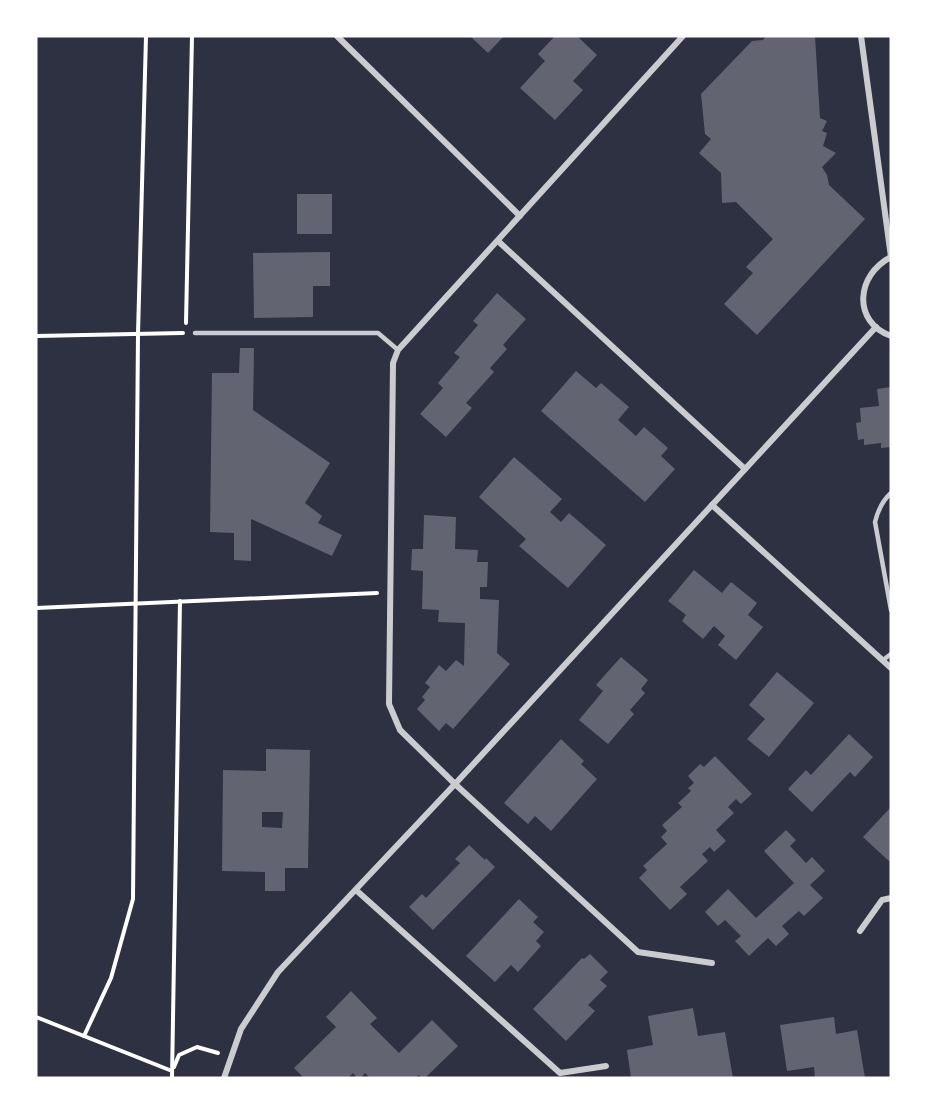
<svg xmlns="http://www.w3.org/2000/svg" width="927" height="1114" font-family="'Open Sans',sans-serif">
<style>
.building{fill:#626471;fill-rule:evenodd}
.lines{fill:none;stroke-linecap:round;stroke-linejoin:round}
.path{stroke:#fff;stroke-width:4}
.service{stroke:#caccd0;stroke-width:4.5}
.minor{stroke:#caccd0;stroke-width:6}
</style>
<rect width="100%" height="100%" fill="#2d3142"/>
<g class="building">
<path d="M470,36H504L488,53Z"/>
<path d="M555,36H577L597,55L573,81L583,90L555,120L520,88L545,61L538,54Z"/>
<path d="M766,36H815L820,118L827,121L822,131L827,133L823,146L836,153L822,167L827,175L829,185L865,219L757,335L724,304L753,273L746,267L773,239L736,202L722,203L721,173L699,153L711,139L705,134L701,94L752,41L763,40Z"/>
<rect x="297" y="194" width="35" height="40"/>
<path d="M330,252V286H313V317L254,318L253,253Z"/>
<path d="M497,293L526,319L503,345L507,349L490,368L494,372L466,403L472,408L446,437L420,414L443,388L438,383L460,357L454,353L478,325L473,321Z"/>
<path d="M240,348H254L253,410L330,463L305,503L322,516L318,523L342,535L332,556L251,519V561L234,560V533L210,532L212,373H239Z"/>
<path d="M576,371L596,388L601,383L629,407L618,420L636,436L644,427L668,448L661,456L675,469L645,502L541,411Z"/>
<path d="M891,387V447L881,448V443L864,445V439L858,440L856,423L861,422L860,408L879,406L877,389Z"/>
<path d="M514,457L562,499L550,512L561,522L569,513L606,545L568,588L519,546L526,539L479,497Z"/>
<path d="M424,515L456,517L455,549L478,550L477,562H488L487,587H480V599L499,600L497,653L510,664L453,729L446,723L439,731L417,709L425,700L422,697L430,687L425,683L439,665L446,671L456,660L464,666L465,623L438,622L439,610L422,609L423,571L411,570L412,549H423Z"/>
<path d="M694,570L722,593L731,582L757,603L748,615L763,627L736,660L718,645L725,636L714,626L703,639L682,621L686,615L668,601Z"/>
<path d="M621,657L648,680L641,689L645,693L630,710L634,714L608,744L579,720L603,691L596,685Z"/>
<path d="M777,672L814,703L769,757L747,739L765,719L749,705Z"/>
<path d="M849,734L873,757L855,777L850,772L812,812L788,789L806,770L811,775Z"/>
<path d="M561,739L584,761L581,764L597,779L551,831L535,816L528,824L504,803Z"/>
<path d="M266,749L310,750L308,868H285V891H265V872L222,871L223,770L266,771ZM262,812H283L282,828L262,827Z"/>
<path d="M715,756L752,794L741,804L736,799L728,807L734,813L716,830L726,841L714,852L710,847L702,854L708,861L680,887L687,894L670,910L639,878L647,870L643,866L667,844L661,837L667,831L662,825L682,807L678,803L691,791L688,788L694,783L688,776L700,764L704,767Z"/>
<path d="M891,807V863L863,837Z"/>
<path d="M786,830L796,840L790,846L806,863L812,857L825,871L810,885L823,898L804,916L799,911L782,926L789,934L776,946L768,938L749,956L735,941L741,936L725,920L718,926L705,912L728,889L756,918L794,883L764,851Z"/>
<path d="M469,845L485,860L486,858L495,867L433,930L409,907L422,894L426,898L460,863L455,859Z"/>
<path d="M519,899L538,917L533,922L544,932L536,941L541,946L518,972L511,965L495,982L466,956Z"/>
<path d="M590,954L608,972L600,980L607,986L588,1005L595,1011L566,1041L533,1009L582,958L584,959Z"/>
<path d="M351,991L377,1018L370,1024L399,1053L432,1020L458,1046L425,1078H422L419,1075L415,1078H370L365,1073L361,1078H357L353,1073L348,1078H304L294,1068L336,1027L326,1017Z"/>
<path d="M693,1008L698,1036L725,1032L733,1078H631L627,1050L653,1045L648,1016Z"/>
<path d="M834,1017L836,1034L857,1030L865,1078H815L814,1067L787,1071L780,1025Z"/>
</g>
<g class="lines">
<g class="path">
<path d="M186,323L192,36"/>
<path d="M36,336L183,333"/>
<path d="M36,608L377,593"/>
<path d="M36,1017L172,1071"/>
<path d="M84,1036L111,978L133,899L138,334L146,36"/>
<path d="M174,1067L179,1055L197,1047L218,1053"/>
<path d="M172,1078L180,601"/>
</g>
<g class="service">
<path d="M195,333H378L398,350"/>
<path d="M891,493C882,501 878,510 875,522L891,610"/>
<path d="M883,660L891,654"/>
</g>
<g class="minor">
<path d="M337,36L520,216"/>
<path d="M683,36L398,350L393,363L389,704L400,730L455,784L638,952L712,963"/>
<path d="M861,36L891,257"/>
<path d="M498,241L745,469"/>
<path d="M891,257C856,275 852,322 891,336"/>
<path d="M712,505L891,668"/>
<path d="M356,890L560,1073L606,1066"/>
<path d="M860,931L882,900L891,898"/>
<path d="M224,1078L241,1029L278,972L455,784L876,327"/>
</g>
</g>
<rect width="927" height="1114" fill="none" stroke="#ffffff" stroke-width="75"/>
</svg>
